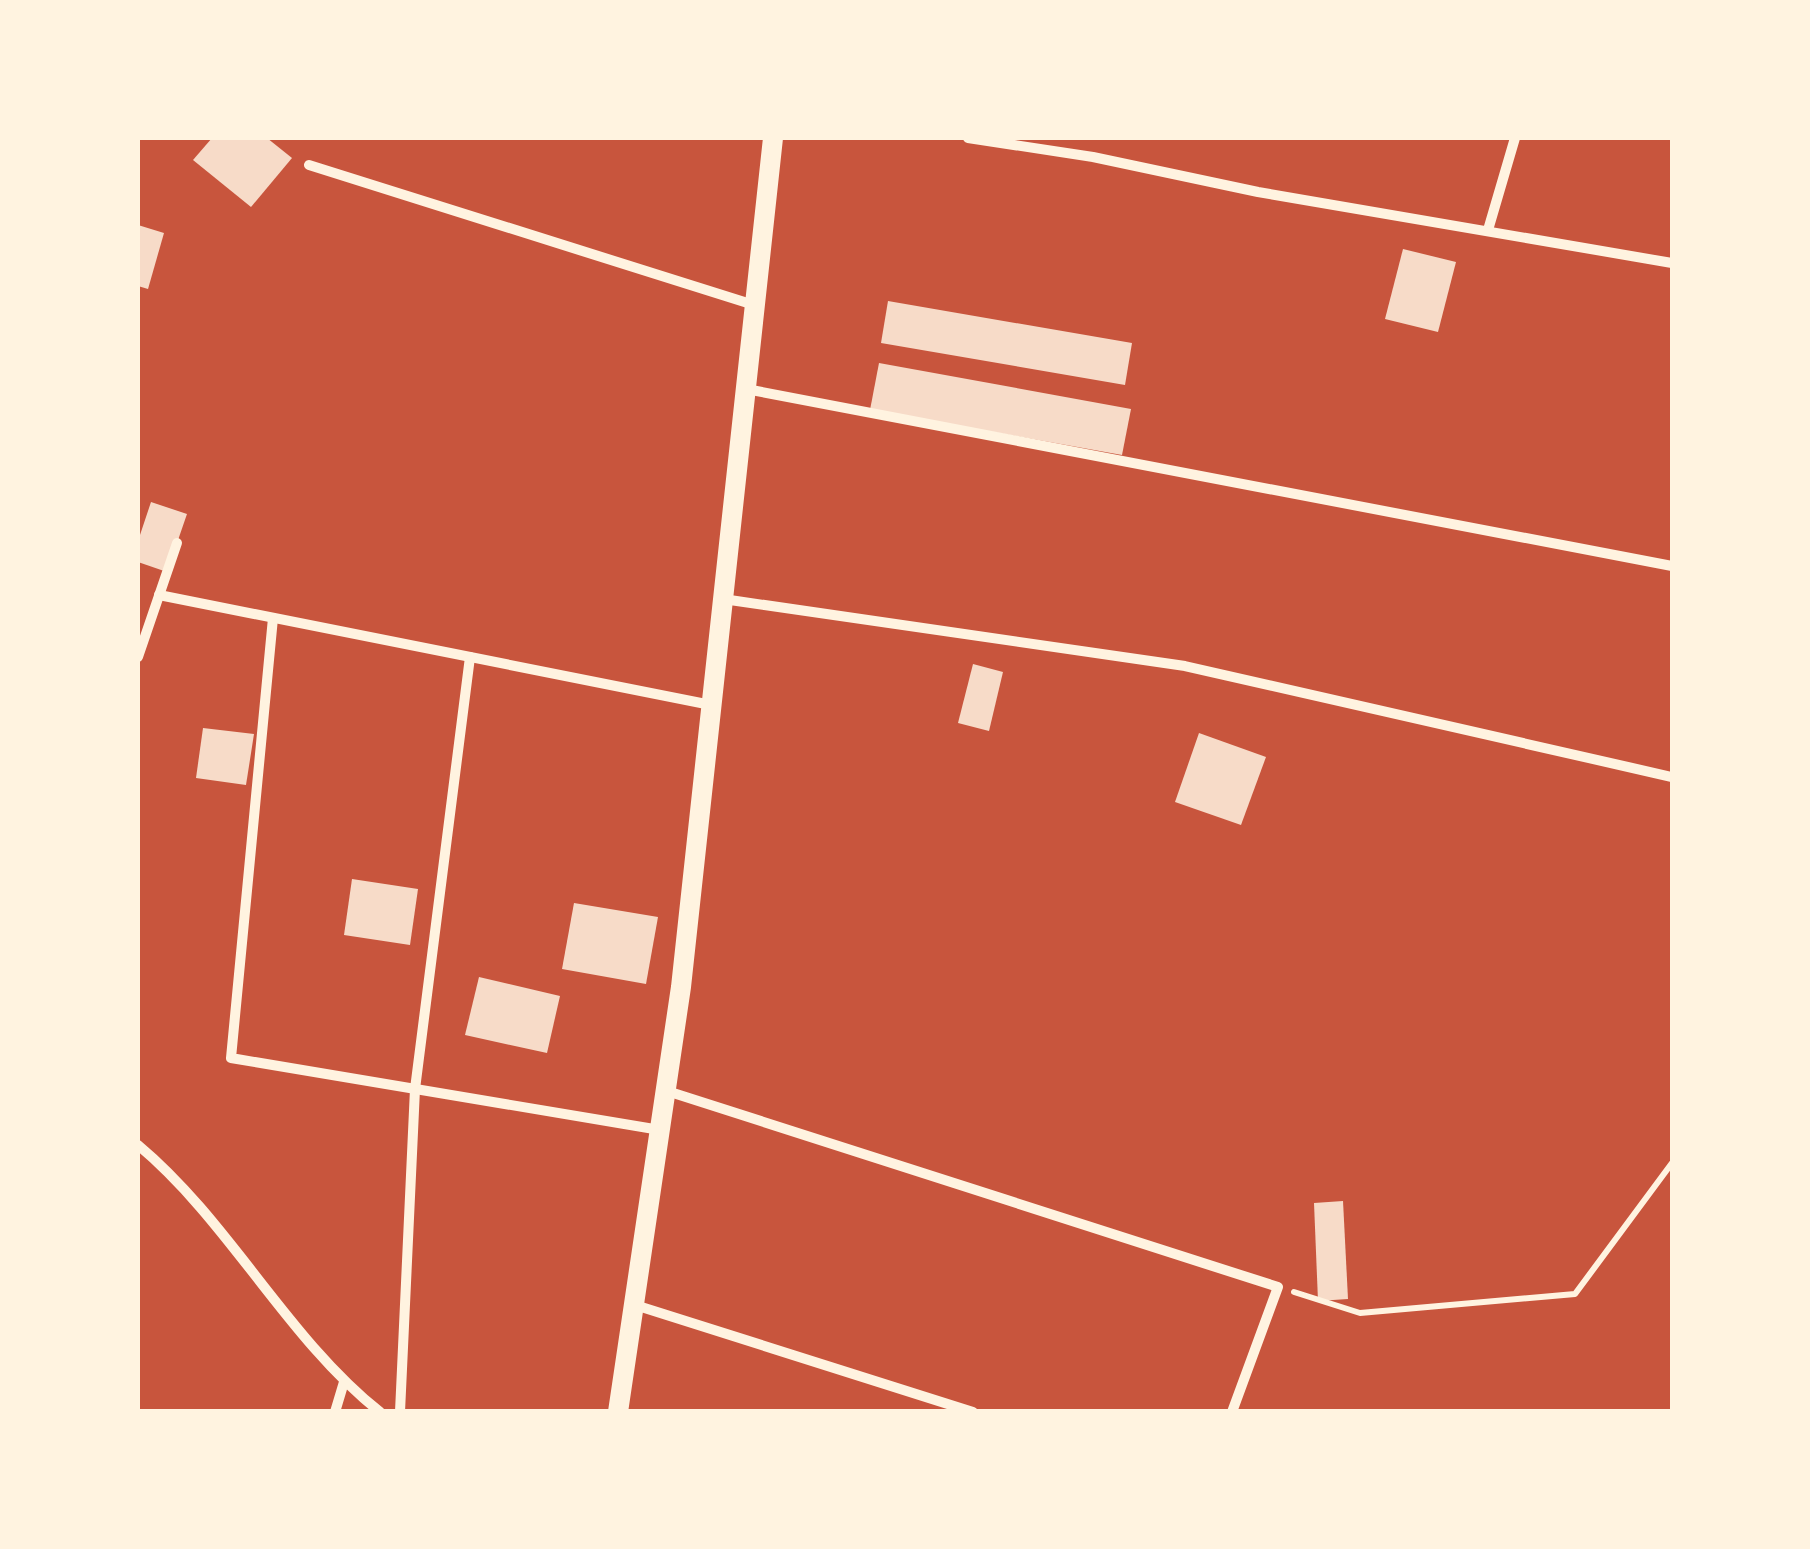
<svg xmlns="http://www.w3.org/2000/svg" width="1810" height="1549" font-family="Lato,sans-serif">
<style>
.building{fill:#f7dbc8}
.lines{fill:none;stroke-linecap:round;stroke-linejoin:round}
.path{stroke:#fff3e0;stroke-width:6}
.minor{stroke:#fff3e0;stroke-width:10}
.secondary{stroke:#fff3e0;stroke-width:20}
</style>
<rect width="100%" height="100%" fill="#c8553d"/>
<g class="building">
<path d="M212,138H267L292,158L251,207L193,160Z"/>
<path d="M138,225L164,233L148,289L138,286Z"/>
<path d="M1403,249L1456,262L1438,332L1385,319Z"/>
<path d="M888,301L1132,343L1125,385L881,343Z"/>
<path d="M879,363L1131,409L1122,455L870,410Z"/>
<path d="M151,502L187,514L167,572L138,562V541Z"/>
<path d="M973,664L1003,672L989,731L958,723Z"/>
<path d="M203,728L254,734L246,785L196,778Z"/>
<path d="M1199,733L1266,757L1241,825L1175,802Z"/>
<path d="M352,879L418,889L410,945L344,935Z"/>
<path d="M574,903L658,917L646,984L562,969Z"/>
<path d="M479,977L560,996L547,1053L465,1035Z"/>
<path d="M1343,1201L1348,1299L1318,1301L1314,1203Z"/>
</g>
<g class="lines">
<path class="path" d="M1294,1292L1360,1313L1575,1294L1672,1163"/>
<g class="minor">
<path d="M968,138L1093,157L1258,192L1672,263"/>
<path d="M309,165L754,305"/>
<path d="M1488,230L1515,138"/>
<path d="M746,389L1672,566"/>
<path d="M159,595L711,705"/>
<path d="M723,599L1185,666L1672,777"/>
<path d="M273,618L231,1058L660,1130"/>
<path d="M138,657L177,543"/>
<path d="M667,1091L1278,1287L1232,1412"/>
<path d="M138,1145C230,1222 286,1337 380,1412"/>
<path d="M635,1305L973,1412"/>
<path d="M335,1412L344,1382"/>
<path d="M400,1412L415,1089L470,657"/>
</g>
<path class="secondary" d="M618,1412L681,987L773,138"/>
</g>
<rect width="1810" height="1549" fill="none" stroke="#fff3e0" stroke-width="280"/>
</svg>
